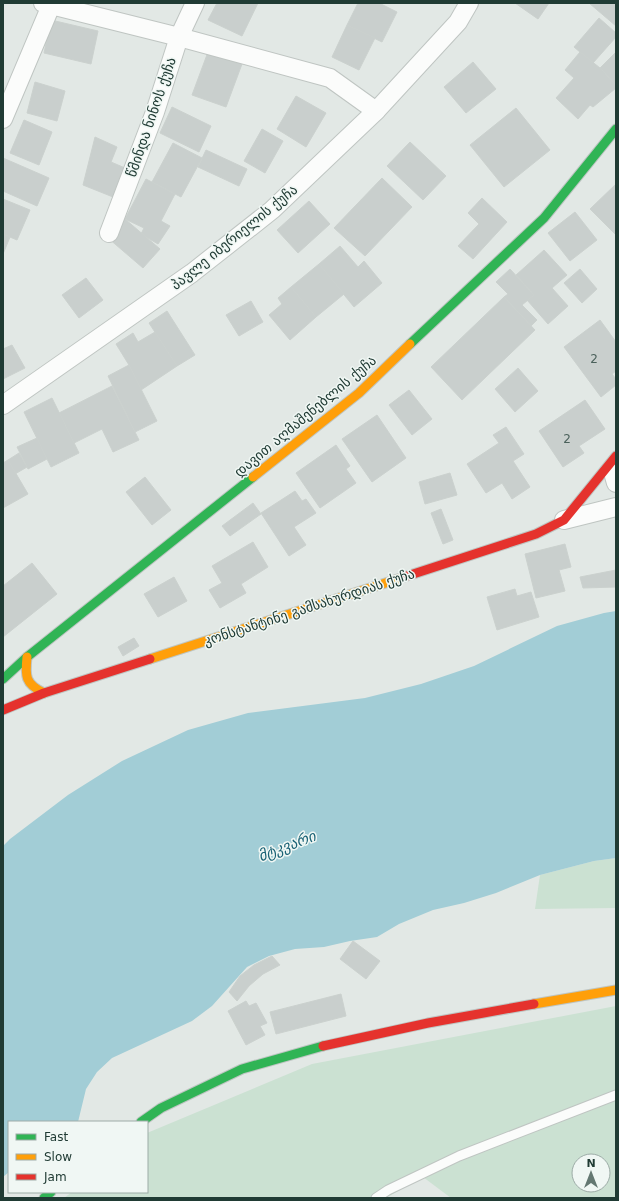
<svg xmlns="http://www.w3.org/2000/svg" width="619" height="1201" font-family="'DejaVu Sans','Noto Sans Georgian',sans-serif">
<style>
.green{fill:#cbe1d2;fill-rule:evenodd}
.water{fill:#a2cdd6}
.building{fill:#c9cfcd;stroke:#cbd1ce}
.lines{fill:none;stroke-linecap:round;stroke-linejoin:round}
.lane-casing{stroke:#bfc5c2;stroke-width:11}
.street-casing{stroke:#bfc5c2;stroke-width:20}
.fast-casing{stroke:#bec5c2;stroke-width:11}
.slow-casing{stroke:#bec5c2;stroke-width:11}
.jam-casing{stroke:#bec5c2;stroke-width:11}
.lane{stroke:#fbfcfb;stroke-width:9}
.street{stroke:#fbfcfb;stroke-width:18}
.fast{stroke:#30b455;stroke-width:9}
.slow{stroke:#ff9f0a;stroke-width:9}
.jam{stroke:#e5322d;stroke-width:9}
.labels{text-anchor:middle;stroke-width:3;stroke-linejoin:round;paint-order:stroke}
.number-label{font-size:12px;fill:#4b615b}
.street-label{font-size:14px;fill:#203b34;stroke:#f0f7f4}
.water-label{font-size:15px;font-style:italic;fill:#1b6376;stroke:#f0f7f4}
</style>
<rect width="100%" height="100%" fill="#e2e8e5"/>
<g class="green">
<path d="M616,858V908L535,909L540,875L594,861Z"/>
<path d="M616,1006V1198H451L423,1177L386,1198H64L72,1192H147V1133L312,1064ZM579,1161H603V1185H579Z"/>
</g>
<path class="water" d="M616,611V858L594,861L540,875L496,893L464,903L433,910L399,924L377,937L350,941L324,947L295,949L269,956L247,967L212,1006L192,1021L112,1058L97,1072L86,1089L78,1122H9V1172L3,1177V846L10,839L68,795L122,761L188,730L248,713L365,698L421,684L474,666L557,626L604,613Z"/>
<g class="building">
<path d="M217,3H258L242,36L208,20Z"/>
<path d="M358,3H379L397,12L382,42L347,25Z"/>
<path d="M515,3H549L538,19Z"/>
<path d="M589,3H616V26Z"/>
<path d="M599,18L616,33V37L593,63L574,47Z"/>
<path d="M51,20L98,31L91,64L44,53Z"/>
<path d="M347,25L375,38L359,70L332,57Z"/>
<path d="M208,52L242,64L226,107L192,95Z"/>
<path d="M580,52L600,68L616,85V88L593,107L590,105L578,119L556,98L574,78L565,70Z"/>
<path d="M616,52V85L600,68Z"/>
<path d="M473,62L496,89L466,113L444,87Z"/>
<path d="M35,82L65,91L57,121L27,113Z"/>
<path d="M296,96L326,113L306,147L277,129Z"/>
<path d="M172,107L211,126L199,152L160,133Z"/>
<path d="M516,108L550,150L504,187L470,145Z"/>
<path d="M24,120L52,132L39,165L10,153Z"/>
<path d="M262,129L283,141L265,173L244,161Z"/>
<path d="M95,137L117,147L111,162L125,168L113,197L83,185Z"/>
<path d="M410,142L446,176L423,200L387,166Z"/>
<path d="M173,143L202,158L181,197L152,182Z"/>
<path d="M206,150L247,169L239,186L198,167Z"/>
<path d="M3,158L49,178L37,206L3,191Z"/>
<path d="M382,178L412,207L365,256L334,228Z"/>
<path d="M146,179L175,194L161,221L170,226L158,244L141,234L144,228L125,219Z"/>
<path d="M616,184V235L590,209Z"/>
<path d="M482,198L507,222L473,259L458,246L479,224L468,213Z"/>
<path d="M3,199L30,210L17,240L3,234Z"/>
<path d="M309,201L330,224L298,253L277,230Z"/>
<path d="M575,212L597,240L570,261L548,233Z"/>
<path d="M125,219L160,249L143,268L108,238Z"/>
<path d="M3,234L10,237L3,254Z"/>
<path d="M340,246L358,267L364,261L382,283L354,307L319,264Z"/>
<path d="M544,250L567,275L552,288L568,306L548,324L527,300L534,295L516,275Z"/>
<path d="M319,264L344,294L316,317L291,287Z"/>
<path d="M510,269L534,295L522,305L537,320L531,326L504,297L508,294L496,282Z"/>
<path d="M580,269L597,289L582,303L564,283Z"/>
<path d="M86,278L103,300L79,318L62,295Z"/>
<path d="M291,287L316,317L290,340L269,315L282,304L278,298Z"/>
<path d="M504,297L535,330L462,400L431,367Z"/>
<path d="M251,301L263,322L239,336L226,315Z"/>
<path d="M167,311L195,355L177,366L149,323Z"/>
<path d="M600,320L616,342V371L612,374L616,379V385L601,397L564,347Z"/>
<path d="M155,332L177,366L141,390L129,365L116,344L133,333L138,342Z"/>
<path d="M12,345L25,368L3,379V349Z"/>
<path d="M129,365L157,421L135,432L108,376Z"/>
<path d="M518,368L538,391L515,412L495,389Z"/>
<path d="M112,386L139,440L113,452L102,429L74,443L59,413Z"/>
<path d="M409,390L432,419L412,435L389,405Z"/>
<path d="M52,398L79,453L51,467L24,412Z"/>
<path d="M585,400L605,429L579,446L584,453L563,467L539,431Z"/>
<path d="M377,415L406,458L372,482L342,439Z"/>
<path d="M506,427L524,454L513,461L530,487L512,499L502,483L486,493L467,464L499,443L493,435Z"/>
<path d="M37,438L47,459L28,469L17,447Z"/>
<path d="M336,445L350,466L346,469L356,483L320,508L296,473Z"/>
<path d="M19,453L27,467L15,474L8,460Z"/>
<path d="M8,460L28,494L3,508V463Z"/>
<path d="M450,473L457,495L425,504L419,482Z"/>
<path d="M145,477L171,510L152,525L126,492Z"/>
<path d="M295,491L302,501L306,499L316,513L294,527L306,545L289,556L261,513Z"/>
<path d="M253,503L261,514L230,536L222,526Z"/>
<path d="M441,509L453,540L443,544L431,513Z"/>
<path d="M253,542L268,567L241,584L246,593L220,608L209,590L222,583L212,566Z"/>
<path d="M565,544L571,567L559,570L565,591L536,598L525,554Z"/>
<path d="M32,563L57,594L3,637V586Z"/>
<path d="M616,570V587L583,588L580,577Z"/>
<path d="M174,577L187,601L158,617L144,594Z"/>
<path d="M515,589L517,596L531,592L539,617L497,630L487,597Z"/>
<path d="M134,638L139,646L123,656L118,647Z"/>
<path d="M353,941L380,961L366,979L340,959Z"/>
<path d="M272,956L280,965L263,974L249,986L237,1001L229,992L240,976L254,965Z"/>
<path d="M341,994L346,1016L276,1034L270,1012Z"/>
<path d="M246,1001L249,1006L256,1003L267,1023L260,1026L265,1035L246,1045L228,1011Z"/>
</g>
<g class="lines">
<g class="lane-casing">
<path id="lane" d="M376,1198L388,1190L459,1156L616,1095"/>
</g>
<g class="street-casing">
<g id="street">
<path d="M43,3L179,37L330,78L376,111"/>
<path d="M3,119L52,3"/>
<path d="M109,233L155,112L179,37L195,3"/>
<path d="M3,405L192,273L272,210L376,111L458,22L469,3"/>
<path d="M616,465L614,476L616,483"/>
<path d="M564,520L616,507"/>
</g>
</g>
<g class="fast-casing">
<g id="fast">
<path d="M410,344L544,218L616,129"/>
<path d="M3,679L27,657L253,477"/>
<path d="M141,1122L161,1108L242,1069L323,1046"/>
<path d="M44,1198L51,1192"/>
</g>
</g>
<g class="slow-casing">
<g id="slow">
<path d="M253,477L359,393L410,344"/>
<path d="M27,657C25,676 25,684 44,693"/>
<path d="M150,659L404,577"/>
<path d="M534,1004L616,990"/>
</g>
</g>
<g class="jam-casing">
<g id="jam">
<path d="M404,577L536,534L564,520L616,456"/>
<path d="M3,710L44,693L150,659"/>
<path d="M323,1046L428,1023L534,1004"/>
</g>
</g>
<use href="#lane" class="lane"/>
<use href="#street" class="street"/>
<use href="#fast" class="fast"/>
<use href="#slow" class="slow"/>
<use href="#jam" class="jam"/>
</g>
<g class="labels">
<g class="number-label">
<text x="594" y="363">2</text>
<text x="567" y="443">2</text>
</g>
<g class="street-label">
<text transform="translate(151 117) rotate(-71)" y="5">წმინდა ნინოს ქუჩა</text>
<text transform="translate(234 237) rotate(-39)" y="5">პავლე იბერიელის ქუჩა</text>
<text transform="translate(305 416) rotate(-40)" y="5">დავით აღმაშენებლის ქუჩა</text>
<text transform="translate(309 607) rotate(-18)" y="5">კონსტანტინე გამსახურდიას ქუჩა</text>
</g>
<g class="water-label">
<text transform="translate(287 846) rotate(-21)" y="5">მტკვარი</text>
</g>
</g>
<rect width="619" height="1201" fill="none" stroke="#203b34" stroke-width="8"/>
<rect x="8" y="1121" width="140" height="72" fill="#f0f7f4" stroke="#9daca7"/>
<rect x="16" y="1134" width="20" height="6" fill="#30b455" stroke="#9daca7"/>
<text x="44" y="1141" font-size="12" fill="#203b34">Fast</text>
<rect x="16" y="1154" width="20" height="6" fill="#ff9f0a" stroke="#9daca7"/>
<text x="44" y="1161" font-size="12" fill="#203b34">Slow</text>
<rect x="16" y="1174" width="20" height="6" fill="#e5322d" stroke="#9daca7"/>
<text x="44" y="1181" font-size="12" fill="#203b34">Jam</text>
<g transform="translate(591 1173)"><circle r="19" fill="#f0f7f4" stroke="#9daca7"/>
<path d="M0-3L7 15L0 10L-7 15Z" fill="#647872"/>
<text y="-6" font-size="11" font-weight="bold" text-anchor="middle" fill="#203b34">N</text>
</g>
</svg>
